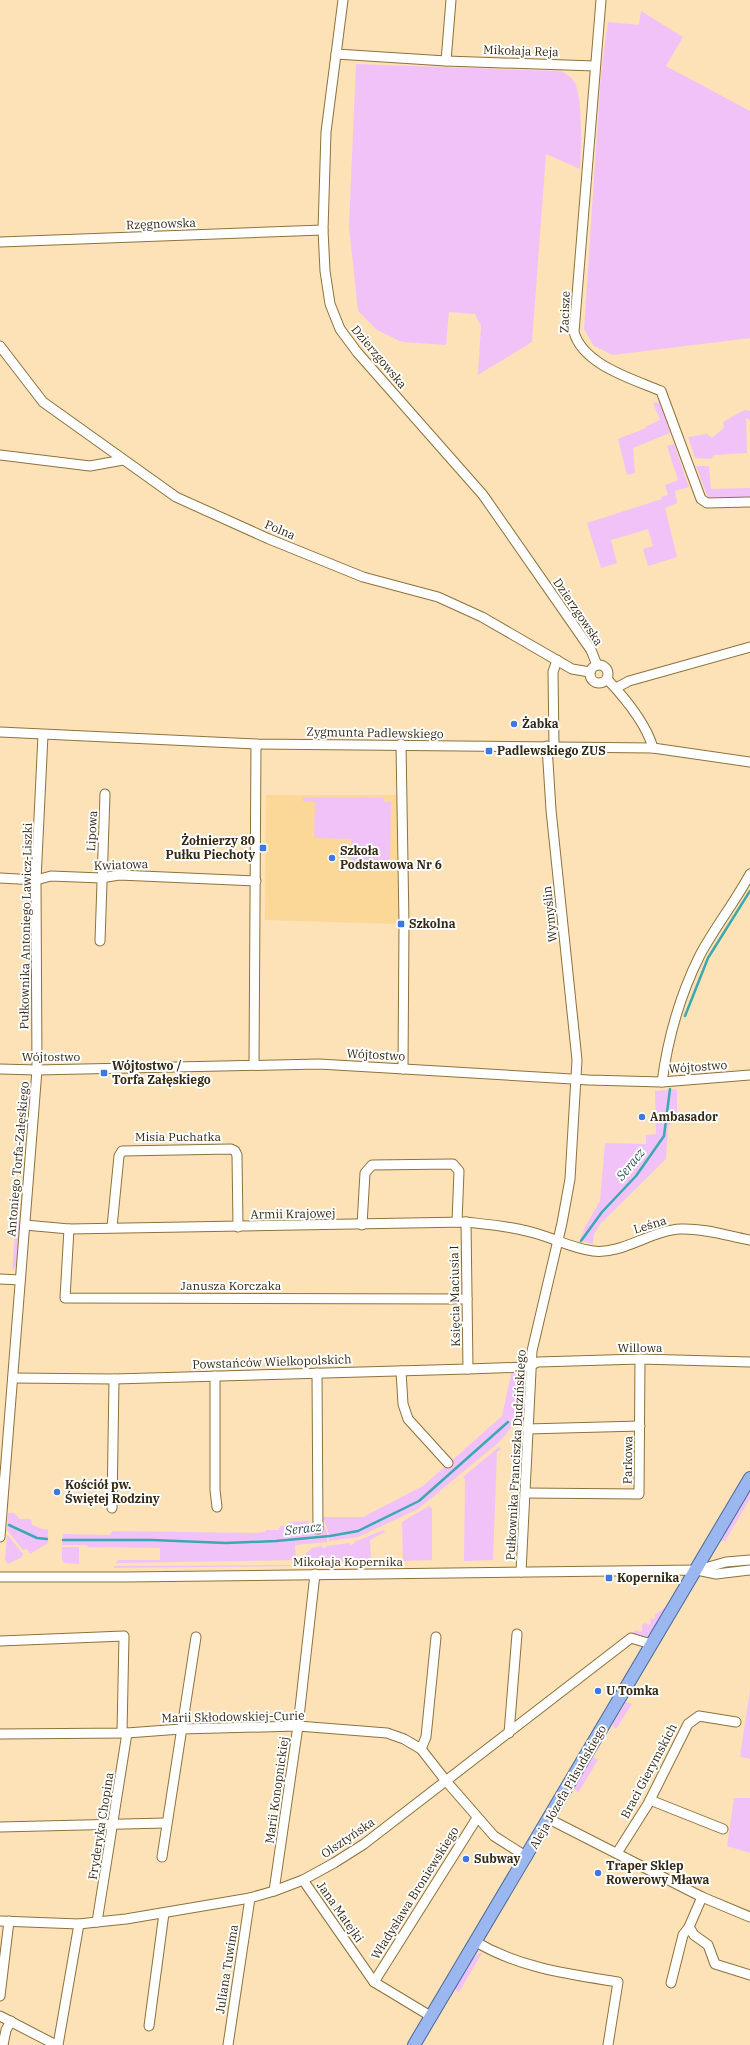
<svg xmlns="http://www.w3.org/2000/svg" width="750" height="2045" font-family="'IBM Plex Serif',serif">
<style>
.built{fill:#fbd798}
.green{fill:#f1c2f8}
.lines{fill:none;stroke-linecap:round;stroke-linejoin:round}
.stream{stroke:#3aa9b1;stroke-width:2.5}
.minor-casing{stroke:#8e723c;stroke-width:11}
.major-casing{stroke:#4b679c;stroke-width:14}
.minor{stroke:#fff;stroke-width:9}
.major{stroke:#9ab8ef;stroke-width:12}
.poi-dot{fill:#3c77e6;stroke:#fff;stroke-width:1.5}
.labels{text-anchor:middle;stroke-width:4;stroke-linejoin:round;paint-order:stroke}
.street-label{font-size:12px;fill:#352913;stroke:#fff}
.poi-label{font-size:12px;font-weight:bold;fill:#352913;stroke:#fff;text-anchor:start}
.water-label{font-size:13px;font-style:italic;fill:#38595c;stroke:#fff}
</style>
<rect width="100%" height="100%" fill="#fce2b6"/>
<path class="built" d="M266,795H397L398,924L265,920Z"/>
<g class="green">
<path d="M641,11L683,37L666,66L750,111V338L613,355L594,346L584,329L601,73L608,22L639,25Z"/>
<path d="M356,64L561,71C566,74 572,77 575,83C583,101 581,149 580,169L546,154L532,342L478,375L481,326L475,314L449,312L446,345L402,342L377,330L358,311L349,227Z"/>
<path d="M660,402L670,433L633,448L635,473L627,475L618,439L646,428L645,427L660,420L653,403Z"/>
<path d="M744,410L750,411V420L746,418L747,453L714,455L711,459L695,458L688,437L707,434L712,438L724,428L723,422Z"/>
<path d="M674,444L689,487L675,491L677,503L665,508L677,557L648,566L643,549L653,546L648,529L611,540L617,563L601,568L587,523L662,499L661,497L668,495L665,485L678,480L667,446Z"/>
<path d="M696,466H709L711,489L750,488V497L708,498Z"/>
<path d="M303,797L384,798V802H391L390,863L351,862V839L314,838L315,802H303Z"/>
<path d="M677,1089V1119L668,1126L666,1159L601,1223L594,1234L593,1244L580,1240L585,1227L600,1201L605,1143L646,1144V1135L656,1134L655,1091Z"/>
<path d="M16,1220H22L18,1263L12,1271Z"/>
<path d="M511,1374H518C522,1378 521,1383 521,1389C520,1412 515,1427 498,1443L418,1509L358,1537L329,1541L328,1531L323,1517H363L423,1486L502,1416Z"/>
<path d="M499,1447L501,1449L497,1452L493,1560L464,1561L465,1479L463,1477Z"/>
<path d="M750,1492V1499L725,1541H723L721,1540Z"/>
<path d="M429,1506L432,1509V1560L403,1561L402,1522Z"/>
<path d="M8,1513H14L20,1519H31L32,1525L42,1529H48V1543L30,1554L27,1549L23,1550L7,1530Z"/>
<path d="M309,1521L310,1529L322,1528L323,1523L327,1532V1542L295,1545L296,1560L116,1563L118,1560H160V1548L88,1547L87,1545H62L63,1534L109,1535L113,1531L256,1533L265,1532L266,1530H279L280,1526H289V1522Z"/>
<path d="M384,1530L385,1532L370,1540L371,1561L306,1562V1553L312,1548L322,1546V1548H326V1546L350,1543V1545L354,1544V1542Z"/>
<path d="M7,1534L23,1554L22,1557L8,1564L5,1560Z"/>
<path d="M62,1547H79V1564L64,1563L62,1560Z"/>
<path d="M297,1565V1566L114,1568V1566Z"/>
<path d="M668,1605L649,1637L633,1636L631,1634L636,1630L640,1632L642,1631V1625L645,1623L649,1625L651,1623L650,1619L655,1618V1615Z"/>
<path d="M750,1690V1759L740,1757Z"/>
<path d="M626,1702L632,1704L616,1729L612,1725Z"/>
<path d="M593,1757L598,1760L578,1793L574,1788Z"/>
<path d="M734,1798H750V1853L727,1846Z"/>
<path d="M479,1953H482L459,1992L454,1989L471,1961Z"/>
</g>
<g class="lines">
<g class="stream">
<path d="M685,1016L708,958L750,891"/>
<path d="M581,1241L602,1212L636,1176L664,1136L670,1089"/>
<path d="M9,1525L37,1538L47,1539"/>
<path d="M63,1540H152L226,1543L276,1541L330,1536L358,1531L419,1501L508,1422"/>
</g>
<g class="minor-casing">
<g id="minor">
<path d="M343,0L326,132L323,230L325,271L330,304L340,329L357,352L483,495L591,650L597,665"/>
<path d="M601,0L574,332C583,365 633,379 661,391L701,499L707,503L750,502"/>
<path d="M336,54L446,61L451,0"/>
<path d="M446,61L595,66"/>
<path d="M0,242L323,230"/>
<path d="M0,346L43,402L176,497L269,539L363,577L438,597L482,617L572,669L590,672"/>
<path d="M0,455L90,466L123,460"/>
<circle cx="599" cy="674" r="9"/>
<path d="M607,679C625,698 646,723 653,748"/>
<path d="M616,688L629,681L750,647"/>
<path d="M0,732L256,744L653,748L750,762"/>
<path d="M401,744L404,924L403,1069"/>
<path d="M554,746L553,672L557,660"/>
<path d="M0,878L36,880L51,876L101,878L119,875L256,881"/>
<path d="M100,941L105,794"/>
<path d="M254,1064L256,744"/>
<path d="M0,1069L37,1070L319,1064L589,1080L662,1082L750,1075"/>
<path d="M662,1082C668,1037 680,995 700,955C715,927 735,902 750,874"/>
<path d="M466,1222L468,1369"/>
<path d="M25,1225L69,1229L466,1222C492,1225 518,1227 544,1236C559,1241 576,1249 593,1251C621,1255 652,1230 681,1229C704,1228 728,1236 750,1240"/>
<path d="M362,1225L365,1173L372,1165L453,1164L459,1171L457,1222"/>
<path d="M112,1227L119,1156L122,1151L231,1149L235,1151L237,1155L238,1227"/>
<path d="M69,1229L65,1298L467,1299"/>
<path d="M0,1279L20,1280"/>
<path d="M401,1371L403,1404L408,1419L448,1463"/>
<path d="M317,1373L318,1529"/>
<path d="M215,1376V1490L217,1507"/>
<path d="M13,1378L114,1379L468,1369L527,1367L538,1362L640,1359L750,1362"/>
<path d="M527,1429L640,1426"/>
<path d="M525,1493L639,1494L640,1359"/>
<path d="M112,1508L114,1379"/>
<path d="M0,1537L37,1070L36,880L43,735"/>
<path d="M698,1570L726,1562L750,1560"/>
<path d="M521,1572L532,1351L562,1223L570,1179L577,1060L551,810L547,746"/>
<path d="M0,1577H125L697,1570L716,1574L750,1570"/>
<path d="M0,1641L124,1636L122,1732"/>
<path d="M509,1733L517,1634"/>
<path d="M0,1734L127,1733L181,1729L298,1726L387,1733L404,1739L421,1749L446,1781L494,1836L527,1857"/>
<path d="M421,1749L426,1737L436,1637"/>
<path d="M650,1800L723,1829"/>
<path d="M549,1819L702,1897L750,1917"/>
<path d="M0,1827L166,1823"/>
<path d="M617,1853L648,1804L688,1724L699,1716L736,1722"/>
<path d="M162,1857L196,1637"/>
<path d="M303,1880L374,1982L432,2017"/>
<path d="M274,1891L298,1726L315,1574"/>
<path d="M0,1921L79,1924L97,1922L126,1919L250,1898L274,1891L303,1880L334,1863L364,1844L631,1638L651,1644"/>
<path d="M97,1922L127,1733"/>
<path d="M689,1927L694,1935L708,1945L715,1964L750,1975"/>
<path d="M476,1942C520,1968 568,1974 618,1982L608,2045"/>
<path d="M374,1982L477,1818"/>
<path d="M671,1983L683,1935L689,1927L702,1897"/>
<path d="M0,1996L9,1921"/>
<path d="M0,2016L56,2045"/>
<path d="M149,2026L164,1913"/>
<path d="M3,2045L6,2030L11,2021"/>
<path d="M58,2045L79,1924"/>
<path d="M228,2045L250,1898"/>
</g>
</g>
<g class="major-casing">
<path id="major" d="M414,2045L750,1478"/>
</g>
<use href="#minor" class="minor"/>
<use href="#major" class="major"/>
</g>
<g class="poi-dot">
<circle cx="514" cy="724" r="4"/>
<rect x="485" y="747" width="8" height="8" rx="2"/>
<rect x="259" y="844" width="8" height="8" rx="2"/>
<circle cx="332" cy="858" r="4"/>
<rect x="397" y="920" width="8" height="8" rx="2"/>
<rect x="100" y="1069" width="8" height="8" rx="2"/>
<circle cx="642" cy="1117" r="4"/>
<circle cx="57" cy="1492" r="4"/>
<rect x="605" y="1574" width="8" height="8" rx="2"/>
<circle cx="598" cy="1691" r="4"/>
<circle cx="466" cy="1859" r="4"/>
<circle cx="598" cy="1873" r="4"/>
</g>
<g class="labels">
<g class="street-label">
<text transform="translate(521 51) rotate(2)" y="4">Mikołaja Reja</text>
<text transform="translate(161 224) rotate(-2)" y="4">Rzęgnowska</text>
<text transform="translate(565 312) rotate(-88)" y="4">Zacisze</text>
<text transform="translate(379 357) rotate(50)" y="4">Dzierzgowska</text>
<text transform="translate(280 530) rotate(23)" y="4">Polna</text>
<text transform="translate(578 612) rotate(56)" y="4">Dzierzgowska</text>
<text transform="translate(375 733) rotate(1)" y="4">Zygmunta Padlewskiego</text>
<text transform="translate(92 831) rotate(-87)" y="4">Lipowa</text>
<text transform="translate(121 865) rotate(-2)" y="4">Kwiatowa</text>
<text transform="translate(550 914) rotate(-96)" y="4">Wymyślin</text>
<text transform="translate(26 926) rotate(-89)" y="4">Pułkownika Antoniego Lawicz-Liszki</text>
<text transform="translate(376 1055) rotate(3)" y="4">Wójtostwo</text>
<text x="51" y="1061">Wójtostwo</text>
<text transform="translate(698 1067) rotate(-4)" y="4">Wójtostwo</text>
<text x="178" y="1141">Misia Puchatka</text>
<text transform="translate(18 1159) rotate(-85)" y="4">Antoniego Torfa-Załęskiego</text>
<text transform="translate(293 1214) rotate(-1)" y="4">Armii Krajowej</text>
<text transform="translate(650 1225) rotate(-17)" y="4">Leśna</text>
<text x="231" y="1290">Janusza Korczaka</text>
<text transform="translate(455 1296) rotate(-91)" y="4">Księcia Maciusia I</text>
<text x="640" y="1352">Willowa</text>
<text transform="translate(272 1362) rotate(-2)" y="4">Powstańców Wielkopolskich</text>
<text transform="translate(516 1455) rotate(-87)" y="4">Pułkownika Franciszka Dudzińskiego</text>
<text transform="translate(628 1460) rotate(-89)" y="4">Parkowa</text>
<text x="348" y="1566">Mikołaja Kopernika</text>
<text transform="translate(233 1717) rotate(-1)" y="4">Marii Skłodowskiej-Curie</text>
<text transform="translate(649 1771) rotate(-62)" y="4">Braci Gierymskich</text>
<text transform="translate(568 1787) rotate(-60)" y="4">Aleja Józefa Piłsudskiego</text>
<text transform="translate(277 1790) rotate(-82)" y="4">Marii Konopnickiej</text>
<text transform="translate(101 1826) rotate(-81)" y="4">Fryderyka Chopina</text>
<text transform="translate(348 1838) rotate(-34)" y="4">Olsztyńska</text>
<text transform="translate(415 1893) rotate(-58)" y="4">Władysława Broniewskiego</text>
<text transform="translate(340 1912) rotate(55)" y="4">Jana Matejki</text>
<text transform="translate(227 1969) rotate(-81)" y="4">Juliana Tuwima</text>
</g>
<g class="poi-label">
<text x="522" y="728">Żabka</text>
<text x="497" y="755">Padlewskiego ZUS</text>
<text x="255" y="845" text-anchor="end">Żołnierzy 80<tspan x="255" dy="14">Pułku Piechoty</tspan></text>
<text x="340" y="855">Szkoła<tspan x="340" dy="14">Podstawowa Nr 6</tspan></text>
<text x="409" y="928">Szkolna</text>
<text x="112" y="1070">Wójtostwo /<tspan x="112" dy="14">Torfa Załęskiego</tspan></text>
<text x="650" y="1121">Ambasador</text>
<text x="65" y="1489">Kościół pw.<tspan x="65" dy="14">Świętej Rodziny</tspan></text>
<text x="617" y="1582">Kopernika</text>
<text x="606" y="1695">U Tomka</text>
<text x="474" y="1863">Subway</text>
<text x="606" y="1870">Traper Sklep<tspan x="606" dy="14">Rowerowy Mława</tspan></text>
</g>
<g class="water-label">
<text transform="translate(630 1164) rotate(-51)" y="5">Seracz</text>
<text transform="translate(303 1528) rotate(-7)" y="5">Seracz</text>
</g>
</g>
</svg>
